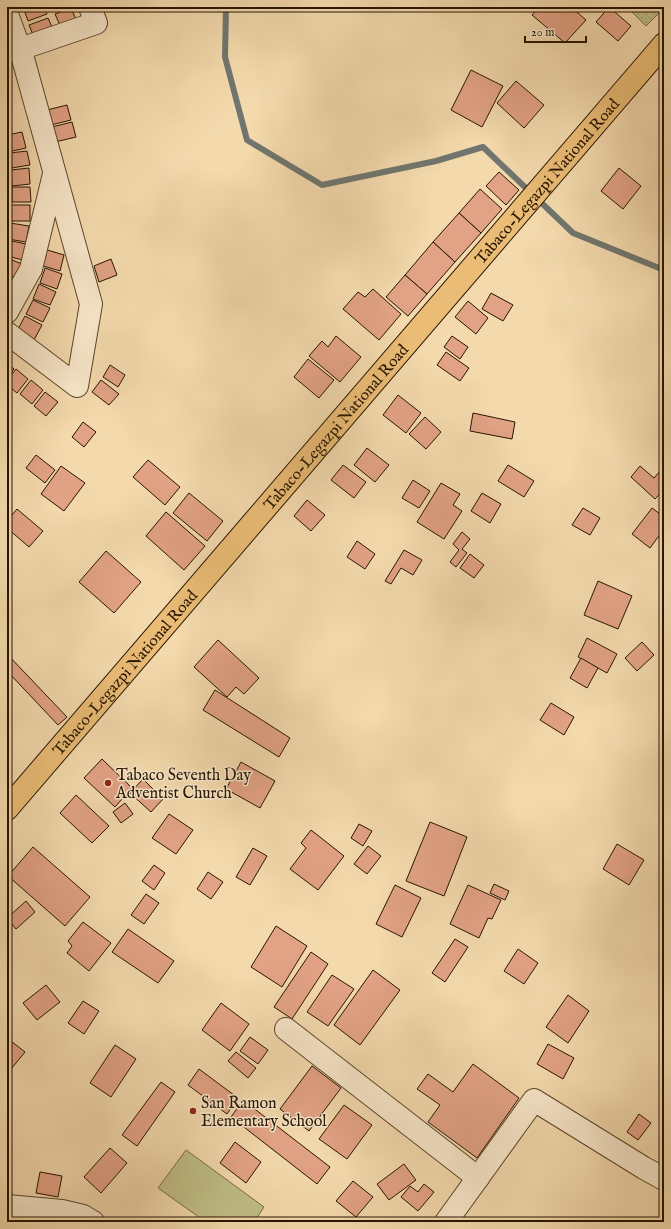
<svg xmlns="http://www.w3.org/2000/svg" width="671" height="1229" font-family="'IM FELL English',serif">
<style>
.grass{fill:url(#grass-dots);stroke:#746a44}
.garden{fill:#c0be86;stroke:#746a44}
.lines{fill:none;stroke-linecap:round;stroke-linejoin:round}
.stream{stroke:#70766e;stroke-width:6}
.building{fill:#e2a285;stroke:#271501}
.street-casing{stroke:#5a462c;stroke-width:24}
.primary-casing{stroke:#271501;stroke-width:24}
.street{stroke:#f7e6c9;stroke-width:22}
.primary{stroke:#eabc76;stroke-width:22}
.poi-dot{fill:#8f2418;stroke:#f7e6c9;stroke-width:1.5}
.labels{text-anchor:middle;stroke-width:3;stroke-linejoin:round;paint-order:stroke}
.street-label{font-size:16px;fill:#271501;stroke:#f7e6c9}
.poi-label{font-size:16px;fill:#271501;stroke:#f7e6c9;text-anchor:start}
</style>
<defs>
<pattern id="grass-dots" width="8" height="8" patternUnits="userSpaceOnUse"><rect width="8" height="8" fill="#c0be86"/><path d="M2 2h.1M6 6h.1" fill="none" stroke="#a5a272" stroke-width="1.8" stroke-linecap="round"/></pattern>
</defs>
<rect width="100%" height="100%" fill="#f3d9ac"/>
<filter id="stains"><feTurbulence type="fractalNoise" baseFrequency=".005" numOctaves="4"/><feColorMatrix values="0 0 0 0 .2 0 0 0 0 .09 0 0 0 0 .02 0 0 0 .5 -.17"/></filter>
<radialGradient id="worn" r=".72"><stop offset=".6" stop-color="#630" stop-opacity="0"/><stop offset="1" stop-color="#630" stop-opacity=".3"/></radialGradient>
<path class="grass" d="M627,7H664V8L646,26Z"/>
<path class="garden" d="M186,1150L264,1207L254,1222H206L158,1188Z"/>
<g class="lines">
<path class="stream" d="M226,7L225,57L247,140L322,185L436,161L483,147L573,233L664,270"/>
</g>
<g class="building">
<path d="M23,7H44L47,14L28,21Z"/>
<path d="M539,7H571L586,20L565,43L532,15Z"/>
<path d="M609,7L631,26L618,41L596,22Z"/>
<path d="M71,8L78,24L62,30L55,14Z"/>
<path d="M48,18L55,34L36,42L29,25Z"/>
<path d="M471,70L503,86L482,127L451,110Z"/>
<path d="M516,81L544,105L524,128L497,103Z"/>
<path d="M67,105L71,120L51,125L47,110Z"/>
<path d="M72,122L76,137L55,142L52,127Z"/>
<path d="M22,132L26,148L8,152L7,135Z"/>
<path d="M27,151L30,165L12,168L10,153Z"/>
<path d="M29,168L30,184L12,186L11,170Z"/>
<path d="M619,168L641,186L623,209L601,191Z"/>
<path d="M499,172L519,190L506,205L486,186Z"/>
<path d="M12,187H30L31,202H12Z"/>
<path d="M480,189L502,209L481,233L459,213Z"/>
<rect x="11" y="205" width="19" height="16"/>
<path d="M459,213L481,233L455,262L433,242Z"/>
<path d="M10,223L29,226L26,242L8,239Z"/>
<path d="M7,240L26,244L23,260L7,256Z"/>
<path d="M433,242L455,262L427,294L405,275Z"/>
<path d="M44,249L64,255L60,271L40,265Z"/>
<path d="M7,258L22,264L16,278L7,274Z"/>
<path d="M111,259L117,275L99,282L94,266Z"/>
<path d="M45,268L62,274L57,289L40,283Z"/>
<path d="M405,275L427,294L408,316L386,297Z"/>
<path d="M7,277L16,282L7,293Z"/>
<path d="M39,284L56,292L50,305L33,299Z"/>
<path d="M373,289L401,314L379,340L343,309L358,292L365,297Z"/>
<path d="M491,293L513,305L503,321L482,309Z"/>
<path d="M33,300L50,308L43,322L26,314Z"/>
<path d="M468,301L488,318L476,334L455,317Z"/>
<path d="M25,316L42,325L34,340L17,331Z"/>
<path d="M336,336L361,357L340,382L309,356L322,341L328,347Z"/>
<path d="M452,336L468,347L460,359L444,347Z"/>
<path d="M446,352L469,368L460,381L437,365Z"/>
<path d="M308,359L334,380L319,398L294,377Z"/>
<path d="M7,363L14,369L7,378Z"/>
<path d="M110,365L125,375L118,387L103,377Z"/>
<path d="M16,369L28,379L17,393L7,385V381Z"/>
<path d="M31,380L43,390L32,404L20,394Z"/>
<path d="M101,380L119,394L109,405L92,392Z"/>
<path d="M45,392L58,402L46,416L34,406Z"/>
<path d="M398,395L421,413L406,433L383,415Z"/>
<path d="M473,413L515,422L512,439L470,431Z"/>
<path d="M425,417L441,432L426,449L409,434Z"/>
<path d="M83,422L96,432L84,447L72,437Z"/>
<path d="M367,448L389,465L375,482L354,465Z"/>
<path d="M36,455L55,470L45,483L26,468Z"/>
<path d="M148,460L180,487L165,505L133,477Z"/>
<path d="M343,465L366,482L354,498L331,480Z"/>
<path d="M508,465L534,481L524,497L498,481Z"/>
<path d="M61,466L85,483L64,511L41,494Z"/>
<path d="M640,466L654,478L661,470L664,473V490L655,499L631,477Z"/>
<path d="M413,480L430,491L419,508L402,498Z"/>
<path d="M441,483L460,494L453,505L462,511L444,539L417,522Z"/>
<path d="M189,493L223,521L207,541L173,513Z"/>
<path d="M482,493L501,504L490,523L471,511Z"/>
<path d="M307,500L325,515L311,531L294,516Z"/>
<path d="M583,508L600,518L590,535L572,525Z"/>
<path d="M652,508L664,517V529L650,548L632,534Z"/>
<path d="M17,509L43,531L29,547L7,528V521Z"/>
<path d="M166,512L205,546L184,570L146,536Z"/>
<path d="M462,532L470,539L462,549L467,553L456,567L450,562L459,550L453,544Z"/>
<path d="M357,541L375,554L365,569L347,557Z"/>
<path d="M404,550L422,560L413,575L401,568L391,584L385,581Z"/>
<path d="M106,551L141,582L114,613L79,582Z"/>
<path d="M470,554L484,565L474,578L460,568Z"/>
<path d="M598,581L632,596L618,629L584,615Z"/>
<path d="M587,638L617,654L607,673L578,657Z"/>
<path d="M218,640L259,678L244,694L236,687L227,697L194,667Z"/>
<path d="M642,642L654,655L637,671L625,658Z"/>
<path d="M7,654L67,717L58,725L7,671Z"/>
<path d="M581,658L598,668L587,688L570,678Z"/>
<path d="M215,690L290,738L279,757L203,710Z"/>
<path d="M551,703L574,717L564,735L540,720Z"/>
<path d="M102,759L132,788L115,807L84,778Z"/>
<path d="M241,762L275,781L260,808L226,789Z"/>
<path d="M143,779L163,799L151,812L130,793Z"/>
<path d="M76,795L109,826L92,843L60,813Z"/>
<path d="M125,803L133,814L121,823L113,812Z"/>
<path d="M169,814L193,830L176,854L152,838Z"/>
<path d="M430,822L467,837L444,896L406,881Z"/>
<path d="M359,824L372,831L363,846L351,838Z"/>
<path d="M311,830L344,856L318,890L290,869L306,848L301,843Z"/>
<path d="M617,844L644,860L629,885L603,869Z"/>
<path d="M368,846L381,856L367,874L354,864Z"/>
<path d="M33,847L90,897L65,926L8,876Z"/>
<path d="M253,848L267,856L250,885L236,877Z"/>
<path d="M154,865L165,873L154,890L142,881Z"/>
<path d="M208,872L223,882L211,899L197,889Z"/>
<path d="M494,884L509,891L505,900L490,893Z"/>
<path d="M395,885L421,898L402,937L376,924Z"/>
<path d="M468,885L501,900L492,919L488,918L479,938L450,924Z"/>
<path d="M146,894L159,903L144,924L131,915Z"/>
<path d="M26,901L35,912L16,929L7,918Z"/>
<path d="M83,922L111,943L89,971L67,953L72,946L68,941Z"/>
<path d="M276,926L307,946L282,987L251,967Z"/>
<path d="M128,929L174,961L158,983L112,952Z"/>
<path d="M455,939L468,947L445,982L432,973Z"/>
<path d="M518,949L538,963L524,984L504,971Z"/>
<path d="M311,952L328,964L292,1019L274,1007Z"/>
<path d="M373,970L400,990L360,1045L334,1025Z"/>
<path d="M332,975L354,989L328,1026L307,1012Z"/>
<path d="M46,985L60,1002L37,1020L23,1003Z"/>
<path d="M568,995L589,1011L568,1043L546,1027Z"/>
<path d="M83,1001L99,1011L84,1034L68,1023Z"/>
<path d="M221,1003L249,1024L230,1051L202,1030Z"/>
<path d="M250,1037L268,1050L258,1064L240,1051Z"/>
<path d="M7,1038L25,1052L7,1074Z"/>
<path d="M548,1044L574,1058L563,1079L537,1064Z"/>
<path d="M115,1045L136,1059L111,1097L90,1083Z"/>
<path d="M236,1052L256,1068L248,1078L228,1061Z"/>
<path d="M473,1064L519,1098L477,1158L428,1122L440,1105L417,1089L428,1074L453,1092Z"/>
<path d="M312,1066L341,1088L309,1131L280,1109Z"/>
<path d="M199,1069L238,1098L227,1114L188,1085Z"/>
<path d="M161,1082L175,1092L137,1146L122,1135Z"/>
<path d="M243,1100L330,1167L317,1184L231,1117Z"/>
<path d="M344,1105L372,1125L347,1159L319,1139Z"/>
<path d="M639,1114L651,1123L638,1140L627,1132Z"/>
<path d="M235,1142L261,1162L246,1183L220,1163Z"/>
<path d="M110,1148L127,1163L101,1193L84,1177Z"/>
<path d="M404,1164L416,1180L389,1200L377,1184Z"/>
<path d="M40,1172L62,1176L58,1197L36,1193Z"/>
<path d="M353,1181L373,1197L356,1217L336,1201Z"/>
<path d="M424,1184L434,1192L418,1211L401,1197L410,1186L418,1192Z"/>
</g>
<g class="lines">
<g class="street-casing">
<g id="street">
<path d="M7,14L22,55L91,304L77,386L7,333"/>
<path d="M20,49L96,23L90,7"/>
<path d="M7,312L31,269L54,174"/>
<path d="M286,1029L478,1178"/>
<path d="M7,1206L62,1211L83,1216L93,1222"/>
<path d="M446,1222L534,1100L644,1168L664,1179"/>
</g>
</g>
<g class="primary-casing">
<g id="primary">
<path id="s1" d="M7,809L664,44"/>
</g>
</g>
<use href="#street" class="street"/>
<use href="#primary" class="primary"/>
</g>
<g class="poi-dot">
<circle cx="108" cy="783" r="4"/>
<circle cx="193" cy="1111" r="4"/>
</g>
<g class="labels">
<g class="street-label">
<text dy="6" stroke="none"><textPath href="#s1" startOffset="828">Tabaco-Legazpi National Road</textPath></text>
<text dy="6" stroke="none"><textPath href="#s1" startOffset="504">Tabaco-Legazpi National Road</textPath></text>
<text dy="6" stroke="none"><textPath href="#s1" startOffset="180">Tabaco-Legazpi National Road</textPath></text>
</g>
<g class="poi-label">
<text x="116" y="780">Tabaco Seventh Day<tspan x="116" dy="18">Adventist Church</tspan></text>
<text x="201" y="1108">San Ramon<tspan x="201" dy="18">Elementary School</tspan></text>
</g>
</g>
<rect width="671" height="1229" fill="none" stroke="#f3d9ac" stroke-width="24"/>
<rect x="8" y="8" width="655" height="1213" fill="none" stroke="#271501" stroke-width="2"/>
<rect x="12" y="12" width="647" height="1205" fill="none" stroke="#271501"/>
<path d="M525 36v6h61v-6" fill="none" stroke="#271501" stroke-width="2"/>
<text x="531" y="36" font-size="12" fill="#271501" stroke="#f7e6c9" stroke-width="3" paint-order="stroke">20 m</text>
<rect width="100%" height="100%" filter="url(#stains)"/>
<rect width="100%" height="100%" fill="url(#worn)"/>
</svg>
